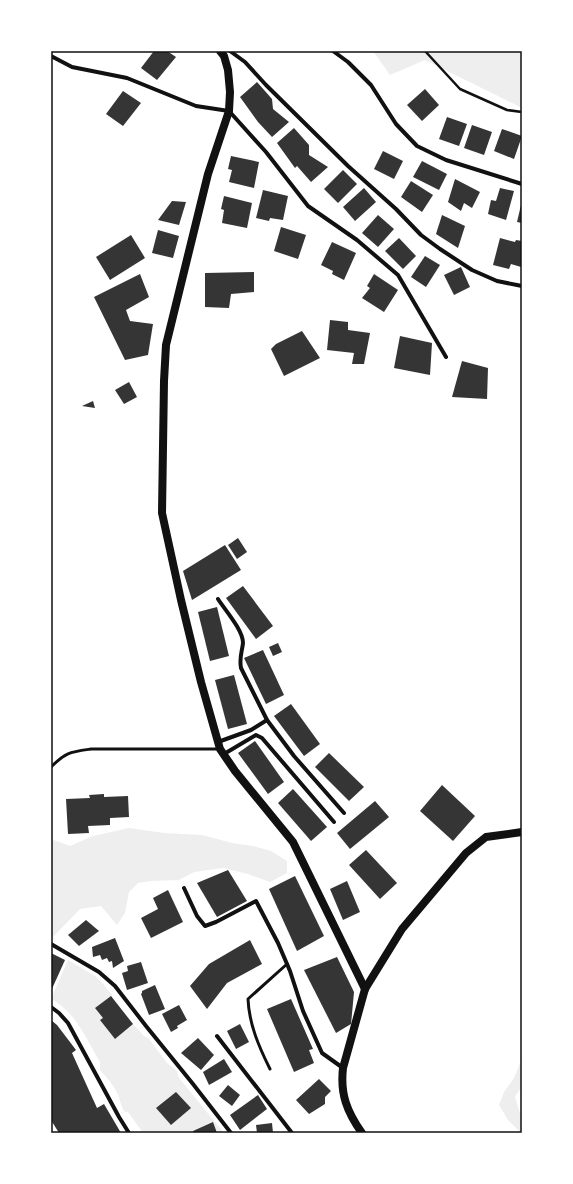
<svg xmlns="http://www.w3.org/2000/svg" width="573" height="1184" font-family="'Crimson Pro',serif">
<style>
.green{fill:#eee}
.building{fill:#353535}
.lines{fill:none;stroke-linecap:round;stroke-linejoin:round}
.path{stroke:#111;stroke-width:2.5}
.service{stroke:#111;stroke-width:3}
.minor{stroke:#111;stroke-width:4}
.secondary{stroke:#111;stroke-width:8}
.neatline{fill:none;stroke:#111;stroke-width:1.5}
</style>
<rect width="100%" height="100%" fill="#fff"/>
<g class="green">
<path d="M373,51H522V108L425,60L390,75Z"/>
<path d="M129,828L164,833L202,835L232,843L253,846L271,851L287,861V873L270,882L248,874L223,868L194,872L179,880L151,881L138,883L129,892L125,913L117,925L101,906L80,909L54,936L51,935V839L70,846L93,836Z"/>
<path d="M68,960L95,976L103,984L113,996L95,1008L103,1018L100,1020L115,1039L133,1024L144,1036L149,1039L167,1063L177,1071L179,1078L224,1133H143L128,1112H125C121,1107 121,1103 119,1097C115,1086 107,1078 100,1070V1062C87,1040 75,1011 51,999Z"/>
<path d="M522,1058V1087L515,1096C518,1108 524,1121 521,1133L508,1120L499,1105L504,1092L514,1078Z"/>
</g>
<g class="building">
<path d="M154,51H167L176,57L157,80L141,68Z"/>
<path d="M257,82L272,99L273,109L289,122L272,137L258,122L240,97Z"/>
<path d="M425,89L439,105L422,121L407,105Z"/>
<path d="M123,91L141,103L123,126L106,114Z"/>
<path d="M447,117L467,124L459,146L439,139Z"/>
<path d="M472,125L492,132L484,155L464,148Z"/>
<path d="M294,128L309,145V155L328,167L311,182L297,166L295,168L277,143Z"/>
<path d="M502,129L522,136L514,159L494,151Z"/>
<path d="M383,151L403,161L394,179L374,169Z"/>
<path d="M231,156L259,162L254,188L229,182L232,170L228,169Z"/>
<path d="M422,161L447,174L439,190L413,177Z"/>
<path d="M343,170L357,184L338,203L324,189Z"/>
<path d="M455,179L480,192L472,208L464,203L461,211L448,202Z"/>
<path d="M411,181L433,195L422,212L401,197Z"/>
<path d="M364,188L376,202L355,221L343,207Z"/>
<path d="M500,188L514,191L506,220L488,214L491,200L496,201Z"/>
<path d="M263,190L288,196L283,220L270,218L269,221L256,218Z"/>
<path d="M224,196L252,203L247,228L222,223L224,210L221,209Z"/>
<path d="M172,201L186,202L179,225L158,220Z"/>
<path d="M521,205H522V223L517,222Z"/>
<path d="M378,215L394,229L378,247L362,233Z"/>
<path d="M442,215L465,226L458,248L436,234Z"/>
<path d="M281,227L306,235L298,259L274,251Z"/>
<path d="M158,230L179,236L173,258L152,253Z"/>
<path d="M131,235L145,258L110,280L96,257Z"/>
<path d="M399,238L416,256L403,269L385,251Z"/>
<path d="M500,238L515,242L516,240L522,241V264L521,267L511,264L509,269L493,265Z"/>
<path d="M332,242L356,253L344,280L332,274L333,271L321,265Z"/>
<path d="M425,256L440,265L426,287L411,277Z"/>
<path d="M461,267L470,287L454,295L444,275Z"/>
<path d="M254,272V292L231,294L229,308L205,307V273Z"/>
<path d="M140,274L149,297L126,310L130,321L153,324L148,355L125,360L94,297Z"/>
<path d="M374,274L398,290L384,312L362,298L370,288L367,286Z"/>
<path d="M330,320L348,322V330L370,333L364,364H352L354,353L327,350Z"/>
<path d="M302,331L320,358L284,376L271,349L276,344Z"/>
<path d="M400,336L432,343L430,375L394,368Z"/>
<path d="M462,361L488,368L487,399L452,397Z"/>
<path d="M129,382L137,397L124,404L115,390Z"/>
<path d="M93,401L95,408L82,406Z"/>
<path d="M238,538L247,552L237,559L228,545Z"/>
<path d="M225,545L241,570L192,600L183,571Z"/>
<path d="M243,586L273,626L256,639L226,598Z"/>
<path d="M217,607L229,656L210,661L198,612Z"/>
<path d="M278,643L282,652L273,656L269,647Z"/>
<path d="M263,650L284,695L266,704L244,658Z"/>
<path d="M234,675L247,724L228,729L215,680Z"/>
<path d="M291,704L320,744L304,756L274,716Z"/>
<path d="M255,741L284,782L268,794L238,753Z"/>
<path d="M329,753L364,787L349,801L315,767Z"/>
<path d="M442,785L475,816L453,841L420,811Z"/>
<path d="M293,789L327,827L311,841L278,803Z"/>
<path d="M104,794V797L128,796L129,817L110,818V825L88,826L89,833L68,834L66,799L90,798L89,795Z"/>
<path d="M375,801L389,817L350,849L337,833Z"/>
<path d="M366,850L397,883L380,899L349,865Z"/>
<path d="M228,870L247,901L217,917L197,883Z"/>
<path d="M295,876L324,936L297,951L269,889Z"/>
<path d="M347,881L360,912L343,920L330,889Z"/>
<path d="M168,890L183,922L151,938L141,918L158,909L153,898Z"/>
<path d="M86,920L99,931L79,946L68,935Z"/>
<path d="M115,938L124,961L113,968L112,961L109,962L107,958L102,960L100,955L93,957L92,947Z"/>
<path d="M250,940L262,964L227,983L207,1009L190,986L209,964Z"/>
<path d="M51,953L65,960L51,991Z"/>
<path d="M337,957L354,992L351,1024L336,1033L304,970Z"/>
<path d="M141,962L148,983L127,990L122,973L128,971L127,966Z"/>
<path d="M155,985L165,1009L149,1015L141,994L142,993V991Z"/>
<path d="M111,996L133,1024L115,1039L100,1020L103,1018L95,1008Z"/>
<path d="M291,999L313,1049L309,1050L314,1063L294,1072L267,1009Z"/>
<path d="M179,1005L187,1020L177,1026L178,1028L171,1032L162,1014Z"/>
<path d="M51,1020L57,1025L76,1050L72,1053L97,1108L104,1104L121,1133H59L51,1120Z"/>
<path d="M240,1024L249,1042L236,1049L227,1031Z"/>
<path d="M198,1038L214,1055L201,1070L181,1053Z"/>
<path d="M224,1059L232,1072L209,1085L203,1072Z"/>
<path d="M319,1079L331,1091L325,1097V1104L309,1114L296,1100Z"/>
<path d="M228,1085L240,1095L232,1106L219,1096Z"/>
<path d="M176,1092L191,1108L171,1125L156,1108Z"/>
<path d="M258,1095L267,1109L240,1130L230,1115Z"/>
<path d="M213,1122L217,1133H194L193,1131Z"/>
<path d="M272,1123L273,1133H257L256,1125Z"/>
</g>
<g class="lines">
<path class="path" d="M425,51L460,89L507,110L522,112"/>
<g class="service">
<path d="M51,767C66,752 70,752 91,749H218"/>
<path d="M270,1069C259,1047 249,1024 248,999L287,964"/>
</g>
<g class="minor">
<path d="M230,51L245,62L266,85L348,166L396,209L421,235L440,249L472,270L497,281L522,286"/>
<path d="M333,51L348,62L371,85L396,124L417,146L446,160L522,184"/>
<path d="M51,56L72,67L127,78L196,106L229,111L266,152L308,206L357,240L398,275L446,357"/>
<path d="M218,599C225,610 243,630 243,643C242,652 239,658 241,668L267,720L294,756L344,813"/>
<path d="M218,742L251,730L267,720"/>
<path d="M224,754L256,735L262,738L334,822"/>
<path d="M184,888L197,916L205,926L216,922L256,901L278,943L290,971L303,1011L322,1053L343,1068"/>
<path d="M51,944L99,972L115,986L146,1026L193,1084L231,1133"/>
<path d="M51,1007L59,1013L68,1023L119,1117L129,1133"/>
<path d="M217,1036L292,1133"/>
</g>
<g class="secondary">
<path d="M220,51L224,56L228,70L230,92L229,111L208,174L166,345L164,381L162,513L181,600L201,682L220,749L235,771L293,842L365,989"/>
<path d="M362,1133C347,1112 340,1094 343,1068L365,989L402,929L466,853L486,837L522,832"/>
</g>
</g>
<rect width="573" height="1184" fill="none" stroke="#ffffff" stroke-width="104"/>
<rect x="52" y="52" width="469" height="1080" class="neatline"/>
</svg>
